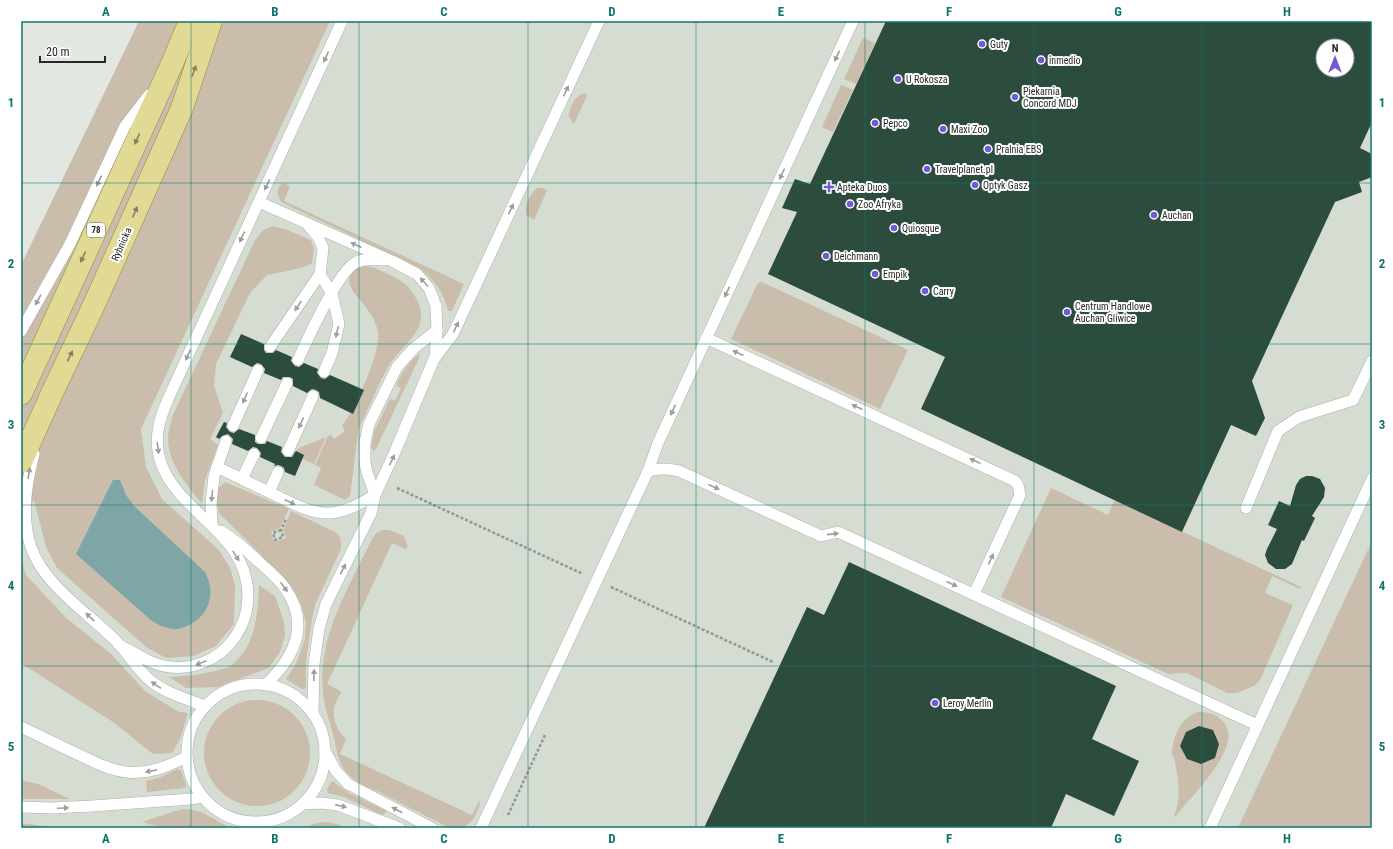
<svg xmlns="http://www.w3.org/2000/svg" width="1393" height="849" font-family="'Roboto Condensed',sans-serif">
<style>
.built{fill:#d5ddd2;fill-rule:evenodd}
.green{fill:#cabdab}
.water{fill:#7ea6a6}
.building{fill:#2c4c3e;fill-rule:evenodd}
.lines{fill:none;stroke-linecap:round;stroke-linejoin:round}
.lane-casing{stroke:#adb0ac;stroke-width:12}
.primary-casing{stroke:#928c3f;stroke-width:23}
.path{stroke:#949693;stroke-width:2.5;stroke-dasharray:3 2;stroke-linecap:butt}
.lane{stroke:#fff;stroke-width:11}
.primary{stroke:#e0da94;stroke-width:22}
.oneway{fill:#9e9e9d}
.oneway2{fill:#84815d}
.grid{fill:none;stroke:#0f766e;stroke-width:1;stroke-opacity:0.55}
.poi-dot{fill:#6f5bd5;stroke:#fff;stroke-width:1.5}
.labels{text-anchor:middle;stroke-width:4;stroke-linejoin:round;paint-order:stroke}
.shield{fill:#fff;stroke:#686867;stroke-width:1}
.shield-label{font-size:9px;font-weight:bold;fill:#272826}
.poi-label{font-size:10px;fill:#272826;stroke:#fff;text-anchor:start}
.street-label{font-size:10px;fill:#272826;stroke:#fff}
.neatline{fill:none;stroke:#0f766e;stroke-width:1.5}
.grid-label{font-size:13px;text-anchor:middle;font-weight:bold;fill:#0f766e}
</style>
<rect width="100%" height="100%" fill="#e3e7e2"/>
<path class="built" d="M261,21H1372V684L1303,828H347L342,826L313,824L305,828H21V526ZM1323,46H1347V70H1323Z"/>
<g class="green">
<path d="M139,21H330L141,429L146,467L162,499L219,550L230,568L235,585L234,624L216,646L194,656L166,658L146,647L57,568L46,547L34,500L21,526V265Z"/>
<path d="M863,38L875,43L856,84L844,79Z"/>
<path d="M841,85L853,90L833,132L822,127Z"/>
<path d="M585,93L587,96L574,124L569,117C569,107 575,95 585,93Z"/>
<path d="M283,183L290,186L284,201L464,284L452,311H448C444,293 435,281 421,269L283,203C277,198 276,191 280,185Z"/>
<path d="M538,188H543L547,190L534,220L527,216C523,207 530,193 538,188Z"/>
<path d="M272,226L288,230L311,240L314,249L312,263L304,267L288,271L267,275L250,293L216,364L214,385L223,413L210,439L218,445L205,480L202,504C186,484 163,458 169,430C170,425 172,420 173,415L255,240L263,230Z"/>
<path d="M359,266C372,264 385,273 396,278C406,283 412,290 417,300C433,329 400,346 388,367C377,386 369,408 359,428L358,433L350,496L345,500L314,485L321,468L315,465L328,436L331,435L334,439L345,431L342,426C354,410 381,353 378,333C377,323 371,314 365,306C354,292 339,280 359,266Z"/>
<path d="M762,282L908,350L880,409L731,339L758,283Z"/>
<path d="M419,354L420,356L376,449L374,451L371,448L374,432L390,399L395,401L401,388L396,386C401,374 408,362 419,354Z"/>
<path d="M326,437L314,464L292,454L299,448Z"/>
<path d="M225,482L289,509L280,528L271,532L274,542L286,538L283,530L291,511L335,532C341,537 342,541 341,549L315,605L312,619L306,661V686L305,689H302L286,679L296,664L305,639L306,623L301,604L287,581L219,513L216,499V490Z"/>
<path d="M1051,488L1108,515L1115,500L1301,587L1300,589L1272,576L1265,593L1293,605L1260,680L1254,686L1237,693H1227L1187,673L1168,674L1001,597Z"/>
<path d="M382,530H389L404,536L408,547L405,549L392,543L327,684L339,690L341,693C339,696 337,700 335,704C331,717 337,730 346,739L340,754L472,815L479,801L480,802C480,806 478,810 476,814C470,827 459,831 446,826C424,815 402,804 381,793C369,788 356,783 347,773C336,761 337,746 332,731C329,718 324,706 323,693C317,637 349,587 372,539L376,533Z"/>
<path d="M1372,541V828H1238Z"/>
<path d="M21,559L26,575L66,618L110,653L145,691L179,712L188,713L180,739L172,753L153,754L113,722L21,663Z"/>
<path d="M259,585L275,596L284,622L285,636L280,652L269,668L218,687L186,688L169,677C185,676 199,675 215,671C218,670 223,669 227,668C255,651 258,615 259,585Z"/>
<circle cx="257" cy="753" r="53"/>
<path d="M1198,712C1209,712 1218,714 1225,724C1242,749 1190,797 1175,817L1174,816C1182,797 1178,777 1174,757L1172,756C1172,738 1180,718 1198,712Z"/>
<path d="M177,769L181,770L186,785L185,788L147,792L146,781L161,777Z"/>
<path d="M21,780L38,784L70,799H21Z"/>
<path d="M332,781L349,793L385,810L386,813L382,815L344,797L328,793L327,789Z"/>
<path d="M182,809C200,808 210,817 225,825L226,828H163L142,822Z"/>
<path d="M322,822L333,823L347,828H305L313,824Z"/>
<path d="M21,823L52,827V828H21Z"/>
</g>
<path class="water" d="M113,480H120L126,495L134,506L205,572C207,577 210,582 210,587C213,608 198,625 178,629C169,630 159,625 152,621L76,554Z"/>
<g class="building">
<path d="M886,21H1372V122L1360,148L1370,153L1372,158V177L1359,182L1362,192L1335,202L1252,381L1265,418L1256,436L1231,425L1182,532L921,409L945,357L768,274L797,212L782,208L795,179L810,184ZM1323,46H1347V70H1323Z"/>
<path d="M241,334L264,344V350L266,353H273L276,350L292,357L291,361L295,366L299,367L304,363L318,369L317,373L321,378L325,379L330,375L364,390L353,414L320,398L319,392L316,390L312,389L307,393L293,386V379L290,377H283L281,380L264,373L265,369L261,364L257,363L252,367L230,357Z"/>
<path d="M224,422L227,423L226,427L230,432L234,433L239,429L255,435V442L258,444H265L267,441L282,447L281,452L285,457H292L296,451L304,455L295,476L285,472L284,468L281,466L278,465L274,466L275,464L260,457L261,453L257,448L253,447L248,451L232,444L233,439L228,434L222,436L219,439L216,437Z"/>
<path d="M1306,476H1312L1320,479L1325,488L1324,497L1312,516L1315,518L1304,541L1302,540L1292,564L1285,569H1276L1268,563L1265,555L1267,549L1277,529L1268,525L1279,501L1290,506L1296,485L1300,479Z"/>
<path d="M849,562L1116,686L1092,739L1139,761L1114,816L1066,794L1051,828H704L807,607L824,615Z"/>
<path d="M1199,726L1213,730L1219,744L1215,758L1201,764L1187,759L1180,746L1186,732Z"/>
</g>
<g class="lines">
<g class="lane-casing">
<g id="lane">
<path d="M259,202L392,261L417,274L429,288L436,306L437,330L435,358"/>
<path d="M320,274L332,294L339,324L332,353L324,372"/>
<path d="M21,331L70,244L125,126L149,95"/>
<path d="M706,338L1015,481L1018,485L1020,495L974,594"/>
<path d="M270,347L320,274L323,248L318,237L308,225"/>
<path d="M298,360C307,340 338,272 355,263C363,258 376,260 385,260"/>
<path d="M233,426L258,370"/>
<path d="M261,438L287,383"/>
<path d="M288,451L313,396"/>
<path d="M34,454C26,483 21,518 31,547C44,586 90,614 118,643C130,656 138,671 152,682C168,694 187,699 205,706"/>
<path d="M217,467C236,476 256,486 275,495C292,503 311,514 330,513C347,512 361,503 375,495"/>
<path d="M648,471C659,468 667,468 679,471L821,536L838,532L1257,725"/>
<path d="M242,479L254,454"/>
<path d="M269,492L278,472"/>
<path d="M375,495L366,469L365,460V442L369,424L397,367L413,349L437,330"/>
<path d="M1246,508L1278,431L1299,417L1353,400L1372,361"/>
<path d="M212,525L211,504L214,476L226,441"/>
<path d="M221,531C235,540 247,550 259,562C268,570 278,578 285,588C311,625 294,658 265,685"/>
<path d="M118,644C135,653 151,665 170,667C220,672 257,626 246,579C236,530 177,509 161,463C153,440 159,420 168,399L342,21"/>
<circle cx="256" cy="753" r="69"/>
<path d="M313,714L314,664L319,629L326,604L371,513L375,495L394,454L434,359L453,334L599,21"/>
<path d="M21,727C38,735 54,743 71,751C93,761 115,775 141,772C157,771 172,764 187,757"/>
<path d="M325,751L336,771L348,784L432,828"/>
<path d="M302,804L322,803L338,805L399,828"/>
<path d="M21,807L51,808L92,806L191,799L202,797"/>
<path d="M481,828L648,471L658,443L853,21"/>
<path d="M1210,828L1372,479"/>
</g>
</g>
<g class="primary-casing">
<g id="primary">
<path d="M21,394L171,66L190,21"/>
<path d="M21,462L53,391L93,307L182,108L211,21"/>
</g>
</g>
<g class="path">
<path d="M397,488L583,574"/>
<path d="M281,530L273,533L275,540L283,537L281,530L286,519"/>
<path d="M611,587L773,662"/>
<path d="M508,815L545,735"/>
</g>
<use href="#lane" class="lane"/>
<use href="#primary" class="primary"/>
</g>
<defs><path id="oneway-solid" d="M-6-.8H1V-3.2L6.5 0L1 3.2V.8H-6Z"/></defs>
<g class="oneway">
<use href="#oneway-solid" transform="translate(837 56) rotate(115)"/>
<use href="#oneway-solid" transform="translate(326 57) rotate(114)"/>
<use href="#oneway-solid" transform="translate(566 91) rotate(-65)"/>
<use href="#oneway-solid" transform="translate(782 174) rotate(115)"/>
<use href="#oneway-solid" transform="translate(99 181) rotate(115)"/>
<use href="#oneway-solid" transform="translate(267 185) rotate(116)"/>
<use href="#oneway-solid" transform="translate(511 209) rotate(-65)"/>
<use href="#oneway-solid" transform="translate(242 237) rotate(115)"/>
<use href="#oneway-solid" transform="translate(356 245) rotate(-156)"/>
<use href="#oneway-solid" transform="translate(424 282) rotate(-132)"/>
<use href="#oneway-solid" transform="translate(727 292) rotate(115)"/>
<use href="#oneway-solid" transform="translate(38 300) rotate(119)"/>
<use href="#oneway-solid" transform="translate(298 306) rotate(124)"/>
<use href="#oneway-solid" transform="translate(456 327) rotate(-65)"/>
<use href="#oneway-solid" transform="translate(337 332) rotate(103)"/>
<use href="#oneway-solid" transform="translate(738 353) rotate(-155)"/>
<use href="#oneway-solid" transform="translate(188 355) rotate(115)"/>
<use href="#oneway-solid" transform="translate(245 398) rotate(114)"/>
<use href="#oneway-solid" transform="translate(857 407) rotate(-155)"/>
<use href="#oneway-solid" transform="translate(673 410) rotate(115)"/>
<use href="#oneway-solid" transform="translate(301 423) rotate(115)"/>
<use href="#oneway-solid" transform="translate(158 448) rotate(82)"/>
<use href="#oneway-solid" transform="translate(392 460) rotate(-65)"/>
<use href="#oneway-solid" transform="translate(975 461) rotate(-156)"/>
<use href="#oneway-solid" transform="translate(29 473) rotate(-80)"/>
<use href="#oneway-solid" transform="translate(714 487) rotate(24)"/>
<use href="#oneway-solid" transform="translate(212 496) rotate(96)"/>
<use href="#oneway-solid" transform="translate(290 502) rotate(25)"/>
<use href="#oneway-solid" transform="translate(833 534) rotate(-6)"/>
<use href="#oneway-solid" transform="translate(236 556) rotate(57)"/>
<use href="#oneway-solid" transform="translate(991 559) rotate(-65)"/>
<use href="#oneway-solid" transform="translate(343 569) rotate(-63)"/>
<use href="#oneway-solid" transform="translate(952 584) rotate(25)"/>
<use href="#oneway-solid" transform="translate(284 587) rotate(54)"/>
<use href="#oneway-solid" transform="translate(90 617) rotate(-137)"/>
<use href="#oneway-solid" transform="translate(201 663) rotate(159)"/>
<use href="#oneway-solid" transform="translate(314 675) rotate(-88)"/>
<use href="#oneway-solid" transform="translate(156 685) rotate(-146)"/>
<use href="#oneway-solid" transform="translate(151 771) rotate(169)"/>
<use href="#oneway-solid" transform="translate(341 806) rotate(13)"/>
<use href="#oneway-solid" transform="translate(63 808) rotate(-2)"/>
<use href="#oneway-solid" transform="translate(397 810) rotate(-152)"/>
</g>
<g class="oneway2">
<use href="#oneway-solid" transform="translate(194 71) rotate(-71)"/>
<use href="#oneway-solid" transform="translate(137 139) rotate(115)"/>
<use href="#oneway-solid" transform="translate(135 212) rotate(-66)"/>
<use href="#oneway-solid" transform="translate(83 257) rotate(115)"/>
<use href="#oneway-solid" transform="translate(70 356) rotate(-64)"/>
</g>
<path class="grid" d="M191,21V828M359,21V828M528,21V828M696,21V828M865,21V828M1034,21V828M1202,21V828M21,183H1372M21,344H1372M21,505H1372M21,666H1372"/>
<g class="poi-dot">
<circle cx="982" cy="44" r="4"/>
<circle cx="1041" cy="60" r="4"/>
<circle cx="898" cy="79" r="4"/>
<circle cx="1015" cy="97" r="4"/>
<circle cx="875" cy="123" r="4"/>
<circle cx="943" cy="129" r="4"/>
<circle cx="988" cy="149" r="4"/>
<circle cx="927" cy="169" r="4"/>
<circle cx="975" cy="185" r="4"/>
<path d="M827 181h4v4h4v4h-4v4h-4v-4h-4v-4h4z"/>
<circle cx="850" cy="204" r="4"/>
<circle cx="1154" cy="215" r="4"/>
<circle cx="894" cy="228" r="4"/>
<circle cx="826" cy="256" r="4"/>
<circle cx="875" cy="274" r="4"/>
<circle cx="925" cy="291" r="4"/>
<circle cx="1067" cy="312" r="4"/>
<circle cx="935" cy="703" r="4"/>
</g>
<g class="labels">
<rect class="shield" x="87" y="223" width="18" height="14" rx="3"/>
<g class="shield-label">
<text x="96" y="233">78</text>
</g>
<g class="poi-label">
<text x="990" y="48">Guty</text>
<text x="1049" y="64">inmedio</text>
<text x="906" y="83">U Rokosza</text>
<text x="1023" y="95">Piekarnia<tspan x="1023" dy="12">Concord MDJ</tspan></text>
<text x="883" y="127">Pepco</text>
<text x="951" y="133">Maxi Zoo</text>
<text x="996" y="153">Pralnia EBS</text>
<text x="935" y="173">Travelplanet.pl</text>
<text x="983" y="189">Optyk Gasz</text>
<text x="837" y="191">Apteka Duos</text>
<text x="858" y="208">Zoo Afryka</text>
<text x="1162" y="219">Auchan</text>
<text x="902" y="232">Quiosque</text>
<text x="834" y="260">Deichmann</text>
<text x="883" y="278">Empik</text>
<text x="933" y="295">Carry</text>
<text x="1075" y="310">Centrum Handlowe<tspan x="1075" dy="12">Auchan Gliwice</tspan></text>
<text x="943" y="707">Leroy Merlin</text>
</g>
<g class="street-label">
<text transform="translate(121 244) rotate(-66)" y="4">Rybnicka</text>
</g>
</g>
<rect width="1393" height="849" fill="none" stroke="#ffffff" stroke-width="44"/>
<g transform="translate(1335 58)"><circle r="19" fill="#ffffff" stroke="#a9a9a8"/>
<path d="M0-3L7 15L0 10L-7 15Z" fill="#6f5bd5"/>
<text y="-6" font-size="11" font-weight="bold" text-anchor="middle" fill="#272826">N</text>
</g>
<path d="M40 56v6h65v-6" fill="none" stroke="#272826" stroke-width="2"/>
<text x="46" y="56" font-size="12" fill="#272826" stroke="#ffffff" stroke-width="3" paint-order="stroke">20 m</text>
<rect x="22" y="22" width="1349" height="805" class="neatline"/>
<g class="grid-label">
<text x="106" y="16">A</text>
<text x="275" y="16">B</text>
<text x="444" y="16">C</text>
<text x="612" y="16">D</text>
<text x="781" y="16">E</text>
<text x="949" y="16">F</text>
<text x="1118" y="16">G</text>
<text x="1287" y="16">H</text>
<text x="11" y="107">1</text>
<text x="1382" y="107">1</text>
<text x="11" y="268">2</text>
<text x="1382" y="268">2</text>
<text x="11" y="429">3</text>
<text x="1382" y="429">3</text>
<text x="11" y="590">4</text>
<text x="1382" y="590">4</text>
<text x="11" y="751">5</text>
<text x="1382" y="751">5</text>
<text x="106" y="843">A</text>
<text x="275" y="843">B</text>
<text x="444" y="843">C</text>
<text x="612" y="843">D</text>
<text x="781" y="843">E</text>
<text x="949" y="843">F</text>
<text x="1118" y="843">G</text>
<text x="1287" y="843">H</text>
</g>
</svg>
